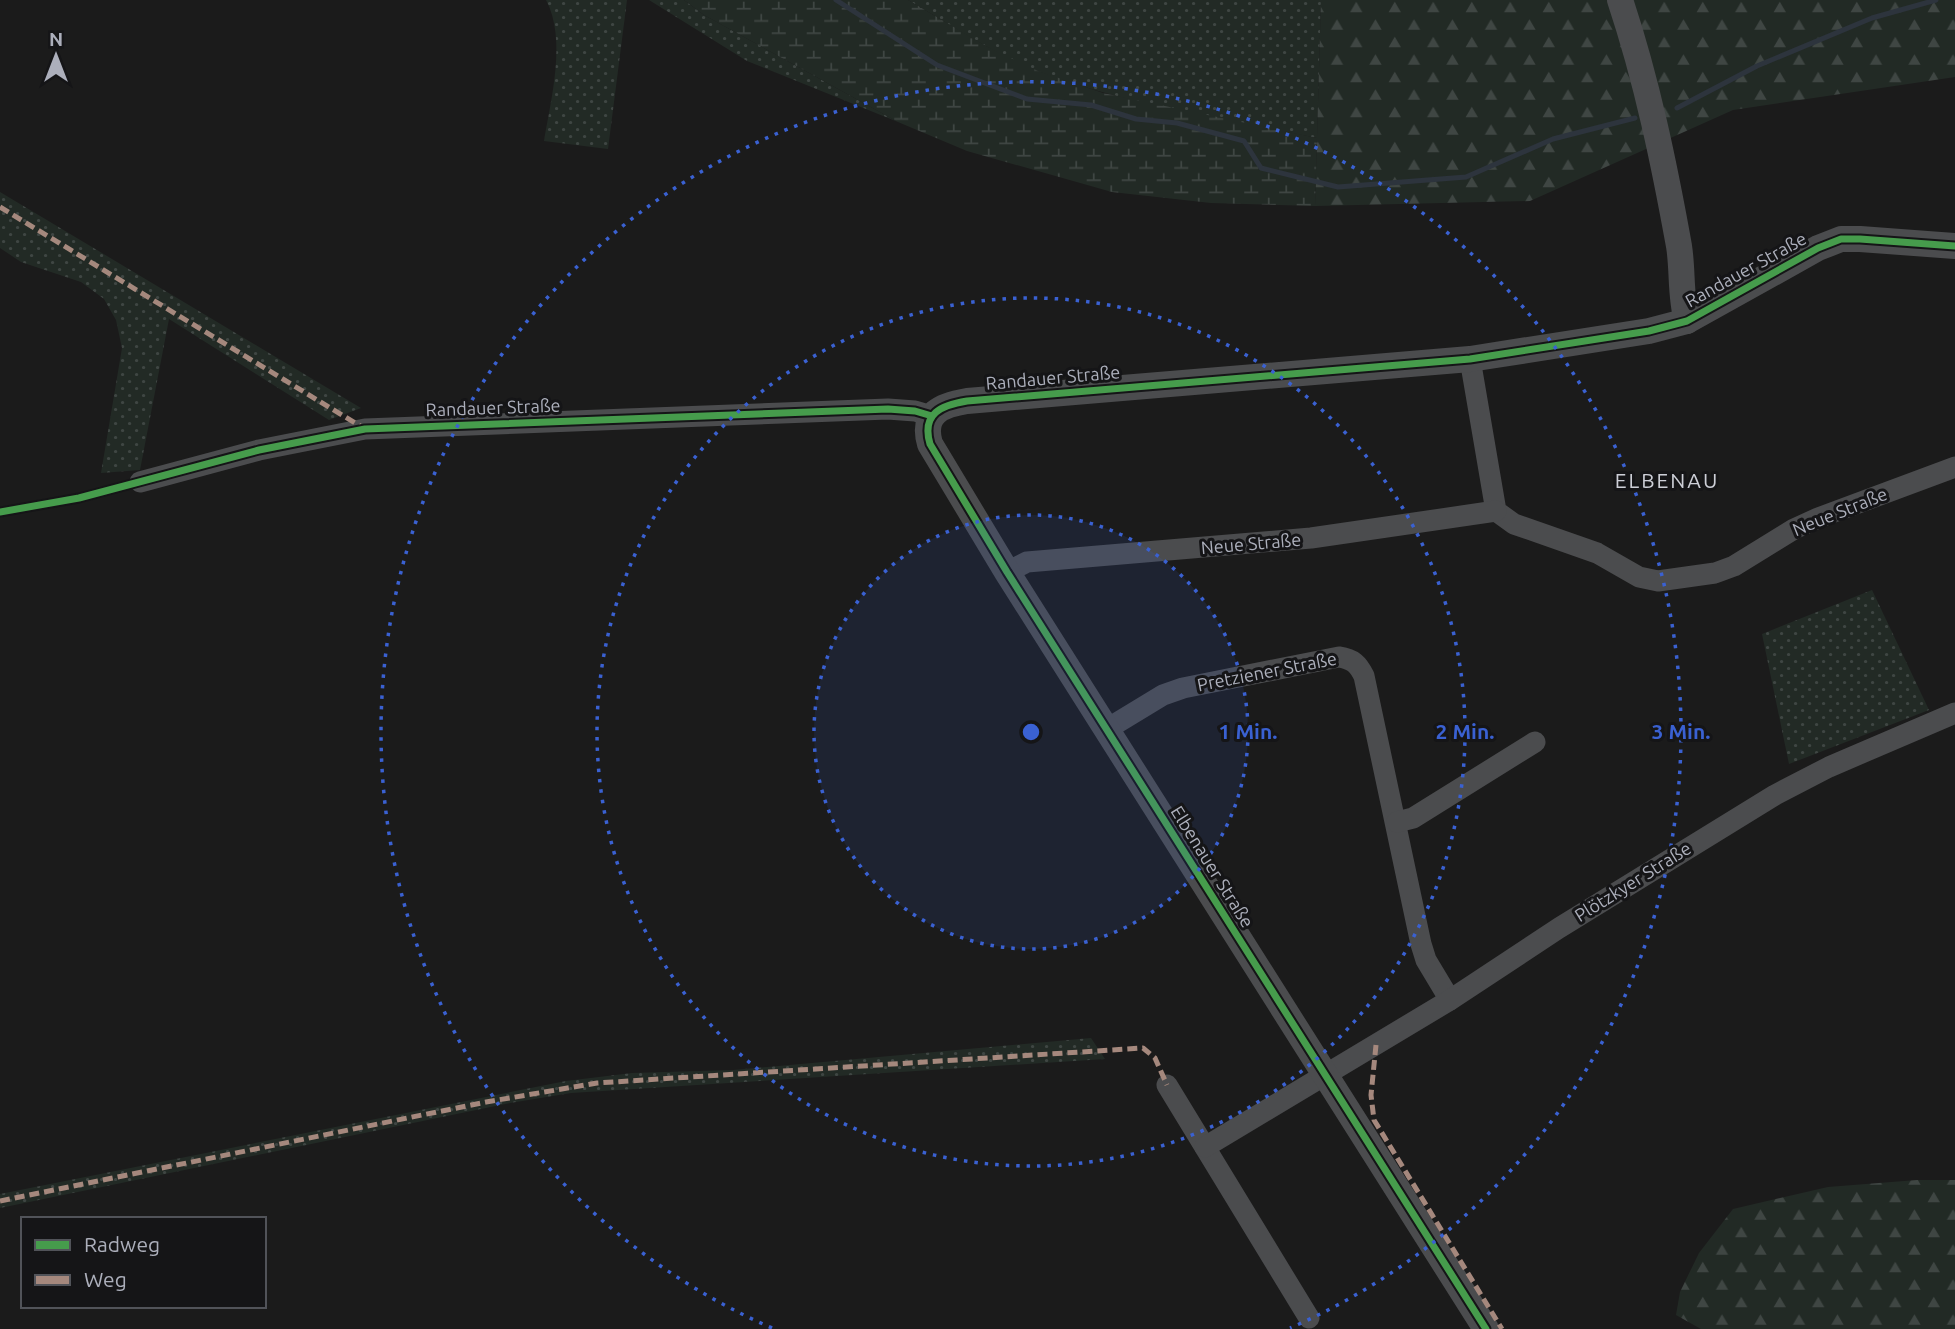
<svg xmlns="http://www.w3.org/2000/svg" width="1955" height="1329" font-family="Ubuntu,sans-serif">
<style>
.grass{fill:url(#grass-dots)}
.forest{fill:url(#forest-firs)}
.wetland{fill:url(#wetland-marsh)}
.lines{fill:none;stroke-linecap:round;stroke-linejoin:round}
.stream{stroke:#2d343d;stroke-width:5}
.minor{stroke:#4b4c4e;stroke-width:21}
.tertiary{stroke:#4b4c4e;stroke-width:26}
.quiet{stroke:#a5887d;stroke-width:5;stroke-dasharray:10 5;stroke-linecap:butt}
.cycleway-casing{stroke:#151517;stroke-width:11}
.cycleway{stroke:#469c4c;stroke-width:7}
.ring{fill:none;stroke:#3a61d2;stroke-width:3.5;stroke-dasharray:3.5 7}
.labels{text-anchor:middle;stroke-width:6;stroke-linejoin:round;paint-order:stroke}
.street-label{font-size:18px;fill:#acafbb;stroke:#151517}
.quarter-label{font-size:21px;letter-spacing:2px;fill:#cdcfd7;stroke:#151517}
.centre{fill:#3a61d2;stroke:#151517;stroke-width:3.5}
.ring-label{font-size:21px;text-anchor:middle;font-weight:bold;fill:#3a61d2;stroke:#151517;stroke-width:6;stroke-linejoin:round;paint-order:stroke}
</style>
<defs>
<pattern id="grass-dots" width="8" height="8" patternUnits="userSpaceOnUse" patternTransform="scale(1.75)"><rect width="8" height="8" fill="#222a25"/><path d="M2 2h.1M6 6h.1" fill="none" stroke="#3f4643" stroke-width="1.8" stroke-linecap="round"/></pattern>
<pattern id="forest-firs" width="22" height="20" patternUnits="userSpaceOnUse" patternTransform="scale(1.75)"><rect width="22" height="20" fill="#222a25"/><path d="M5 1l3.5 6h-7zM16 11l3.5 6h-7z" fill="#3f4643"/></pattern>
<pattern id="wetland-marsh" width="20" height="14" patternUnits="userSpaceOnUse" patternTransform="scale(1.75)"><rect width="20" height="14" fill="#222a25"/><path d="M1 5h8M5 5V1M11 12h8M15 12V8" fill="none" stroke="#3f4643"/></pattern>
</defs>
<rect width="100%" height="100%" fill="#1b1b1b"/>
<g class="grass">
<path d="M546,0H627L608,149L544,141C551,99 567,39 546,0Z"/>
<path d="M649,0H684L704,15L898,122L747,61Z"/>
<path d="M908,0H1321L1317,138C1224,119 1129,105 1040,72C994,54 951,25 908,0Z"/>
<path d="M0,192L361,408L329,420L169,319L140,470L101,473L122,348L116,320L104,299L81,282L21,262L0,248Z"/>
<path d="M1872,590L1929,710L1789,764L1762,634Z"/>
<path d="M1091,1038L1105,1059L571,1093L510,1103L0,1208V1194L566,1081L632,1073L733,1070Z"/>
</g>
<g class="forest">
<path d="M1321,0H1955V77L1733,110L1530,201L1315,206Z"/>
<path d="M1917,1180H1955V1329H1701L1676,1315L1680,1292L1699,1253L1733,1209L1828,1187Z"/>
</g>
<path class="wetland" d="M684,0H908L986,46L1038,71L1103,93L1317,138L1315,206L1211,203L1112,192L967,151L898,122L704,15Z"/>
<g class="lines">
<g class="stream">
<path d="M836,0L937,65L1027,99L1091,105L1136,119L1177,123L1244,141L1261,168L1338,187L1466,177L1553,139L1635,118"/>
<path d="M1677,108L1757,66L1872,18L1936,0"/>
</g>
<g class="minor">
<path d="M1470,359L1496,511L1514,524L1597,553L1639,577L1658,581L1715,573L1734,566L1794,529L1818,518L1955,467"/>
<path d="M140,482L259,450L365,429L888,409L915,411L932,416"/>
<path d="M1007,572L1027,562L1311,538L1496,511"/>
<path d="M1107,729L1163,695L1183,688L1339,657C1353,659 1358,664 1364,676L1421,944L1426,960L1450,1000"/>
<path d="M1397,822L1413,818L1535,742"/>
<path d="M1167,1085L1309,1318"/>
<path d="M1205,1147L1450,1000L1559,928L1775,795L1829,767L1955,713"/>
</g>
<g class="tertiary">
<path d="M1620,0C1647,81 1664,163 1679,246C1683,271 1680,296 1687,321"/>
<path d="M1486,1329L1007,572L930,444C921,413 942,405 967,401L1470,359L1649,331L1687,321L1818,248L1841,239H1860L1955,246"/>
</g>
<g class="quiet">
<path d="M0,207L365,429"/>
<path d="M1376,1045L1371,1095L1374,1120L1502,1329"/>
<path d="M0,1201L486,1102L597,1083L1143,1048L1155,1058L1167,1085"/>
</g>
<g class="cycleway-casing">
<g id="cycleway">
<path d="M0,512L79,498L259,450L365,429L888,409L915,411L932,416"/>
<path d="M1486,1329L1007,572L930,444C921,413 942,405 967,401L1470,359L1649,331L1687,321L1818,248L1841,239H1860L1955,246"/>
</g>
</g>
<use href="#cycleway" class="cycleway"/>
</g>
<circle cx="1031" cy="732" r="217" fill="#3a61d2" fill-opacity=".12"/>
<g class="ring">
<circle cx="1031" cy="732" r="217"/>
<circle cx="1031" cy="732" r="434"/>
<path d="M772 1328A650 650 0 1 1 1290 1328"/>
</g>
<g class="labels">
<g class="street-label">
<text transform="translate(1746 270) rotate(-29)" y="6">Randauer Straße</text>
<text transform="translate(1053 378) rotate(-5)" y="6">Randauer Straße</text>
<text transform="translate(493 408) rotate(-2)" y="6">Randauer Straße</text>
<text transform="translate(1840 512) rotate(-22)" y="6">Neue Straße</text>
<text transform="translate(1251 544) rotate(-5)" y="6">Neue Straße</text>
<text transform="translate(1267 672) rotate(-11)" y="6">Pretziener Straße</text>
<text transform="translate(1212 867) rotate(58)" y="6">Elbenauer Straße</text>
<text transform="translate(1633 882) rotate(-32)" y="6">Plötzkyer Straße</text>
</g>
<g class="quarter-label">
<text x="1667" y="488">ELBENAU</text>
</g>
</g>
<circle cx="1031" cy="732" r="10" class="centre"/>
<g class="ring-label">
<text x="1248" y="739">1 Min.</text>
<text x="1465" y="739">2 Min.</text>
<text x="1681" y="739">3 Min.</text>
</g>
<rect x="21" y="1217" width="245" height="91" fill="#151517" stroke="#515359" stroke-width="2"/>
<rect x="35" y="1240" width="35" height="10" fill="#469c4c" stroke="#515359" stroke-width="2"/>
<text x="84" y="1252" font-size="21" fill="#acafbb">Radweg</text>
<rect x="35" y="1275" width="35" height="10" fill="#a5887d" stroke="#515359" stroke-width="2"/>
<text x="84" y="1287" font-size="21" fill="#acafbb">Weg</text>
<g transform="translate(56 56)" stroke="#151517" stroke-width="5" paint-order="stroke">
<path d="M0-5L12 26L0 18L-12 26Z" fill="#acafbb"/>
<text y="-10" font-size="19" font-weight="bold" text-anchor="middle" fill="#acafbb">N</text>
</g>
</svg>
